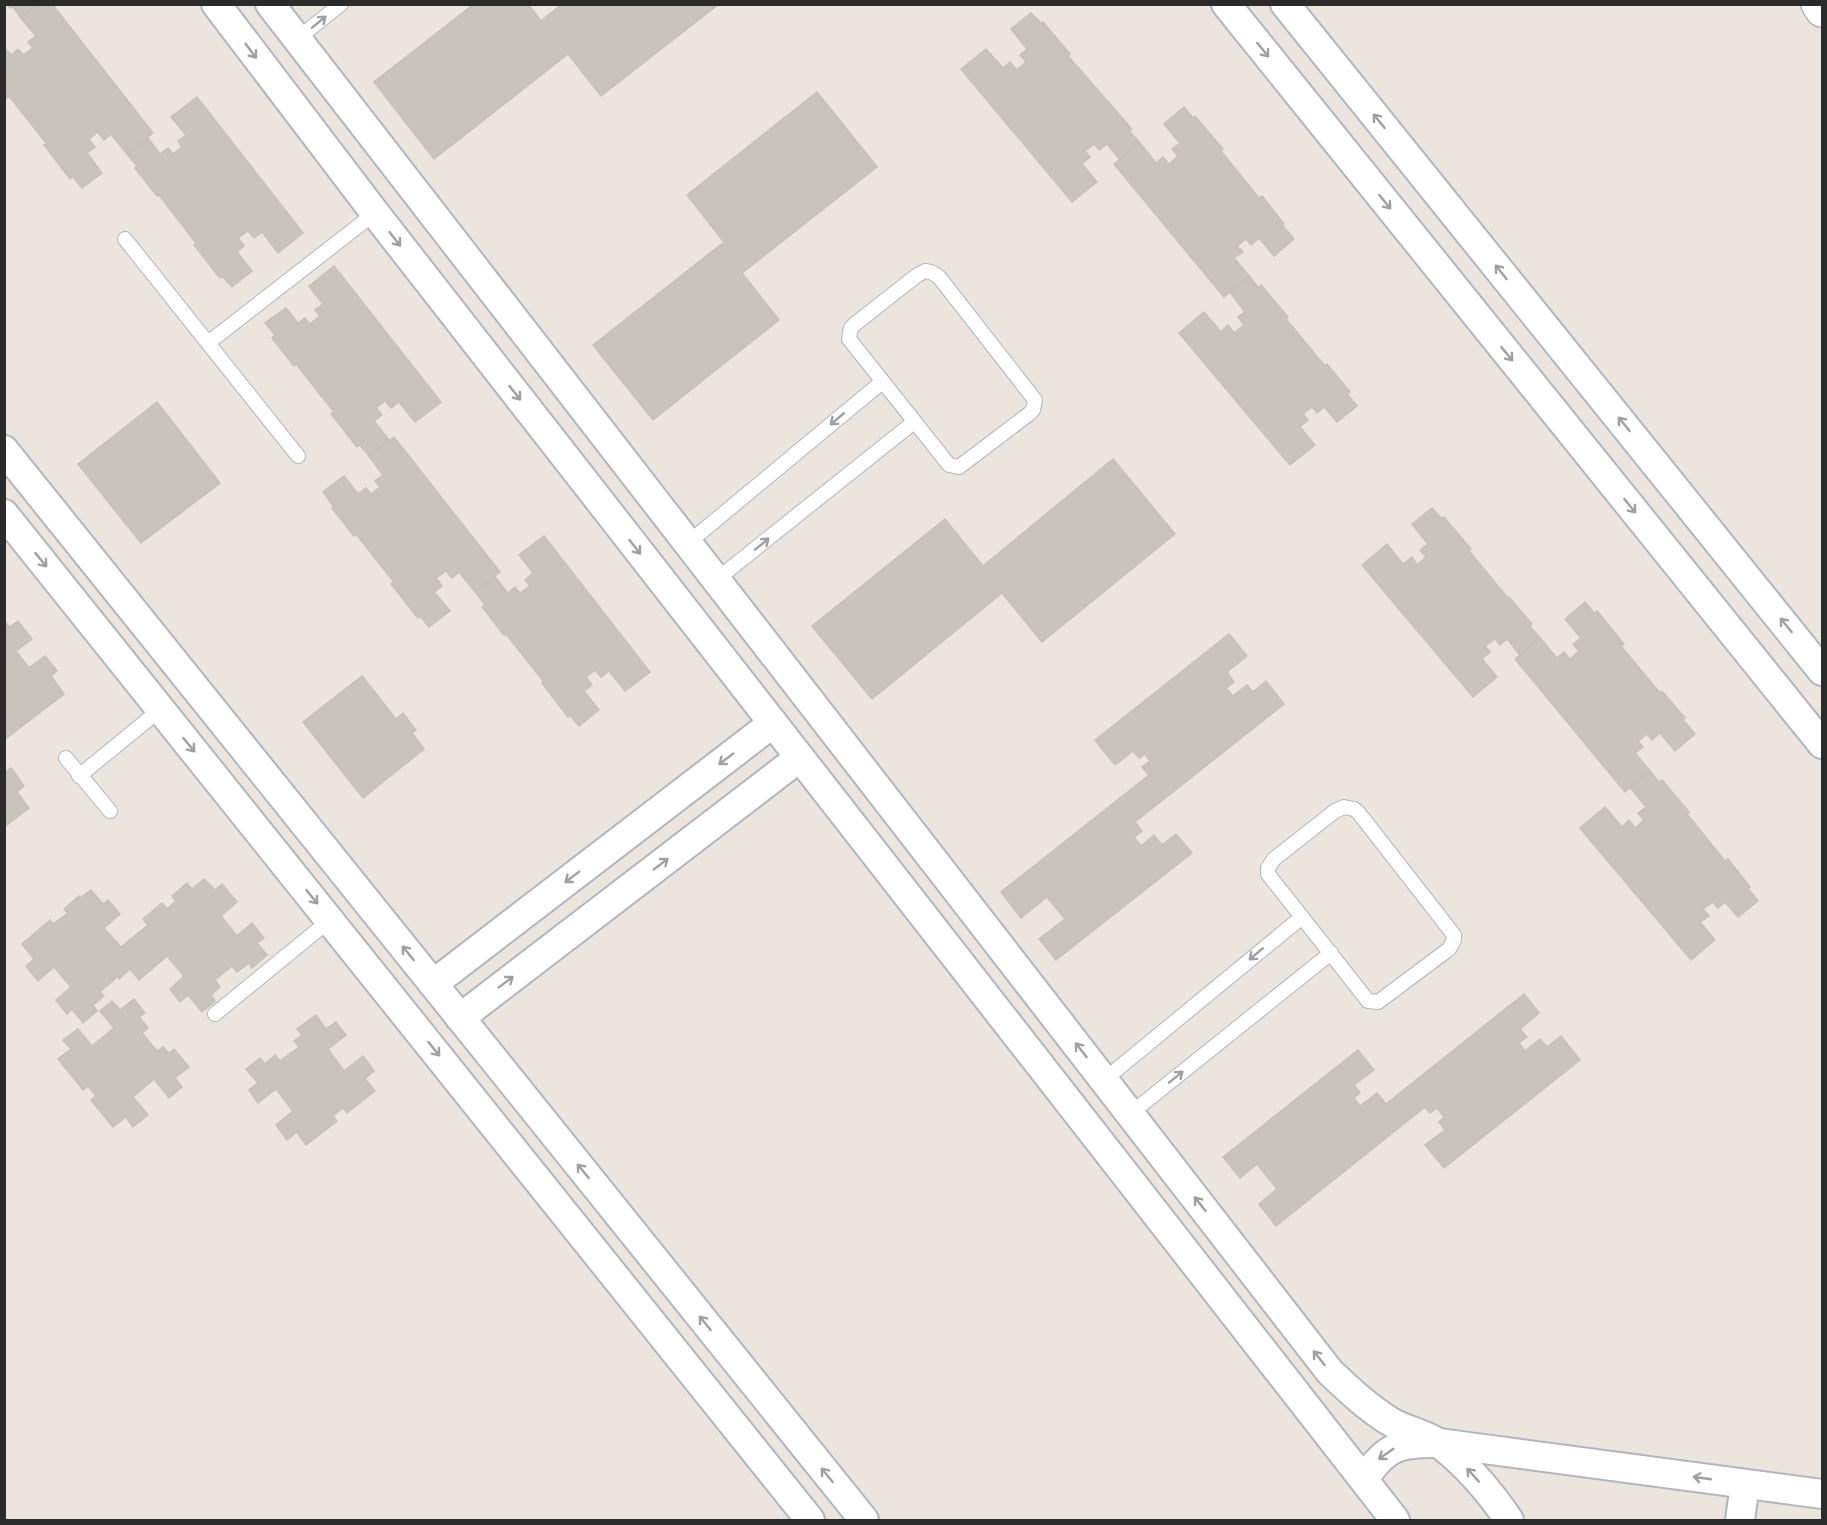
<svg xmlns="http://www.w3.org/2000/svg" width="1827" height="1525" font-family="Manrope,sans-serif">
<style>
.building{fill:#c8c3bc;stroke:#c7c0b8;stroke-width:1.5}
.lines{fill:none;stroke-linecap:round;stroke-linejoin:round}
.service-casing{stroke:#b1b5be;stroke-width:16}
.minor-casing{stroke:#b1b5be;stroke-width:32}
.tertiary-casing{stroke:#b1b5be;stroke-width:36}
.service{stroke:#fff;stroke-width:14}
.minor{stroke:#fff;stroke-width:28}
.tertiary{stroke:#fff;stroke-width:33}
.oneway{stroke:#a0a0a0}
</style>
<rect width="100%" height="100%" fill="#ece5de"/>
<g class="building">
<path d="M7,4H38L21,18L13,7L10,8Z"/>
<path d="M38,4H52L153,133L127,154L111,134L104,140L98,132L89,139L95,147L87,153L102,173L82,188L73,177L70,179L44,145L47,144L9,96L7,98L4,94V47L11,55L18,49L23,55L33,48L28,42L36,36L21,18Z"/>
<path d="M474,4H528L541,21L562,4H719L601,96L568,54L434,159L374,82Z"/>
<path d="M1031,13L1041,23L1043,22L1070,54L1068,56L1132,129L1129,131L1140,143L1120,160L1107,144L1099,150L1094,144L1085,151L1090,157L1082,164L1097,182L1072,202L961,69L986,49L1003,68L1010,62L1017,70L1026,62L1020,55L1027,49L1011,29Z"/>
<path d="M817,92L877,167L742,273L779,320L653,420L593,345L724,242L687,195Z"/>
<path d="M197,97L303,233L278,253L262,232L254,238L248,231L238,238L244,246L237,252L252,271L232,287L222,276L220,278L194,245L196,243L159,195L157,196L135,168L137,166L127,154L148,138L160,154L168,148L173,154L182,147L178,141L186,135L171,117Z"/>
<path d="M1184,107L1193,118L1195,116L1223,149L1221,151L1259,198L1262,196L1284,224L1282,225L1294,239L1274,256L1259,238L1251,245L1246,239L1237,246L1243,252L1234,258L1249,276L1224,297L1114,164L1140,143L1156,163L1163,157L1169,164L1178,156L1172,149L1180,143L1164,124Z"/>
<path d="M334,266L441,402L415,422L399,402L391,408L385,401L376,408L382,415L374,421L389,440L369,456L360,445L357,447L331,414L334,412L296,364L294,366L272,338L275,335L265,323L286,308L298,323L305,318L310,324L320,316L315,310L323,304L309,286Z"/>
<path d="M1249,276L1258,287L1261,285L1288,317L1286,319L1325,366L1327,364L1350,392L1347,394L1357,406L1337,422L1324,407L1317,413L1312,407L1303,414L1308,420L1300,427L1315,445L1290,465L1179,333L1204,312L1221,332L1228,325L1234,333L1244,325L1238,317L1245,312L1230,292Z"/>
<path d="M157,402L220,483L141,543L78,464Z"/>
<path d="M394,437L500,572L475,592L459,572L452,578L446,571L436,578L442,586L434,592L450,611L429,627L420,616L418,618L391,584L394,582L356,534L354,536L332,508L334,507L323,492L344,476L358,494L366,488L371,494L380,487L375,481L383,475L369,456Z"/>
<path d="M1113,459L1175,534L1042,642L1002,593L872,699L812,626L945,519L983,566Z"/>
<path d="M1432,508L1441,518L1444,517L1471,549L1469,551L1508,598L1509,597L1532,624L1530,626L1540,638L1520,655L1507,639L1500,645L1495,639L1485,646L1490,652L1482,659L1497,677L1473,697L1362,565L1387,544L1403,564L1412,557L1417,565L1426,557L1420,550L1428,544L1412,524Z"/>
<path d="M544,536L650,672L625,691L609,671L601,677L595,670L586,677L592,685L584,691L599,710L579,726L570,715L568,717L542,683L544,682L506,634L504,635L482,607L485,605L475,592L495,577L508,593L515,587L520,593L530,586L525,580L533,573L519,555Z"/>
<path d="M1585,602L1594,613L1597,611L1624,644L1621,646L1660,693L1662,691L1685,718L1683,720L1695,734L1675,751L1660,733L1652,740L1647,734L1638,741L1643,747L1635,753L1650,771L1625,792L1515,659L1540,638L1557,658L1564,652L1570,659L1579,651L1573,644L1581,638L1565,619Z"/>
<path d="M4,621L10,627L18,621L32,639L16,651L29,668L45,656L57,671L51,676L64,694L4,740Z"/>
<path d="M1229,634L1247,656L1227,672L1234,682L1226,688L1233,696L1247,685L1253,692L1266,681L1284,704L1135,822L1142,831L1134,837L1141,846L1154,835L1162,845L1176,834L1192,853L1056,960L1039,939L1065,919L1047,897L1021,918L1001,892L1149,775L1142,767L1150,761L1145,754L1139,758L1133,751L1115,765L1095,740Z"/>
<path d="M362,676L396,719L403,713L416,730L412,733L424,749L363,798L303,722Z"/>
<path d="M11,768L24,786L17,792L29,808L4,827V773Z"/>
<path d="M1650,771L1659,782L1662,780L1689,812L1687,814L1725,861L1728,859L1750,887L1748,889L1758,901L1738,917L1725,902L1718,908L1713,902L1703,909L1709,916L1700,922L1715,940L1691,960L1580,828L1605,807L1622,827L1629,820L1635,828L1644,820L1638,813L1646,807L1630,787Z"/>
<path d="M204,879L215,890L222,884L237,902L221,916L237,936L252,923L264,938L257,943L267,955L252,968L249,963L237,972L232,966L215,980L220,987L211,995L215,1001L202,1012L188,995L180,1002L170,989L184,976L167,956L139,980L130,969L119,979L118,976L100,992L104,996L93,1005L97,1011L83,1023L72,1009L67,1014L56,1000L71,987L54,967L38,981L26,966L34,959L22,944L50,920L53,924L68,913L64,909L79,896L80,898L91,890L103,904L108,900L120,914L104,928L121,947L148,925L143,919L162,903L167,909L176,901L172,896L187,883L192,889Z"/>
<path d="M1524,994L1539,1013L1520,1029L1527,1037L1519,1043L1525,1051L1540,1039L1547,1047L1561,1036L1580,1060L1444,1168L1425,1145L1445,1130L1439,1122L1444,1117L1437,1108L1430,1113L1425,1107L1276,1226L1259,1204L1277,1189L1257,1164L1240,1178L1223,1157L1358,1050L1374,1070L1354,1085L1360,1093L1354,1098L1360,1106L1377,1093L1386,1104Z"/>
<path d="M134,999L145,1013L139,1017L148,1028L142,1033L157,1051L163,1047L169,1053L174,1049L189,1067L175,1078L182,1087L169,1098L154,1079L133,1097L148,1115L133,1127L126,1117L113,1127L91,1100L96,1096L88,1086L83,1090L58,1059L71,1049L63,1040L78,1029L92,1046L114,1028L100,1011L112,1001L120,1010Z"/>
<path d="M316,1015L326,1029L336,1022L346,1035L328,1049L344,1071L363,1056L374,1071L365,1079L375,1091L347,1113L343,1108L333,1116L337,1121L306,1145L297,1132L287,1140L276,1125L293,1111L276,1089L258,1103L249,1090L258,1083L246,1069L260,1058L265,1064L275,1055L280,1061L299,1047L294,1041L302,1035L297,1029Z"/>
</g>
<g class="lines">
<g class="service-casing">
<g id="service">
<path d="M297,39L341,4"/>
<path d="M125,239L298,456"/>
<path d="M925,271L931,272L939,277L1035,400L1033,410L1029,414L959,467L949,465L849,339L851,328L855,324L916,276Z"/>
<path d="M208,343L375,213"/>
<path d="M688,543L882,382"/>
<path d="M716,580L914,422"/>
<path d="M66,758L110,811"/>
<path d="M79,776L161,709"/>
<path d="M1344,807L1354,809L1358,812L1454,935V940L1449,949L1378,1002L1368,1001L1268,874V868L1274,859L1335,811Z"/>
<path d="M215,1014L330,920"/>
<path d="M1104,1080L1302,917"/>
<path d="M1130,1114L1331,953"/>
</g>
</g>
<g class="minor-casing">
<g id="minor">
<path d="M216,4L375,213L1395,1520"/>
<path d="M270,4L1330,1372C1349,1390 1368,1408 1391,1422C1406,1431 1427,1434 1441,1445C1468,1466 1490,1492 1509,1520"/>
<path d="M1226,4L1822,744"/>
<path d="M1285,4L1822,671"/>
<path d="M4,450L864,1520"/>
<path d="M4,514L810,1520"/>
<path d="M433,984L773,723"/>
<path d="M460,1018L799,758"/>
<path d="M1364,1479C1386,1446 1400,1442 1439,1443L1822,1494"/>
<path d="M1740,1520L1745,1484"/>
</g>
</g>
<g class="tertiary-casing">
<path id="tertiary" d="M1818,4L1822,10"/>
</g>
<use href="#service" class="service"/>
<use href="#minor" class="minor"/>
<use href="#tertiary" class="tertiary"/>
</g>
<defs><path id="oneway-shaft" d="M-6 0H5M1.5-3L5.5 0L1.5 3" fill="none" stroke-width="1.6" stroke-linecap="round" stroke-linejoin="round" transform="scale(1.5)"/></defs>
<g class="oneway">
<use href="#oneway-shaft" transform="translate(319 22) rotate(-39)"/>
<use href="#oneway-shaft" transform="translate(1263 50) rotate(51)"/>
<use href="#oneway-shaft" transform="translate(251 51) rotate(53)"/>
<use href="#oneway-shaft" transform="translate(1379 121) rotate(-129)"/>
<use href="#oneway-shaft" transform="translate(1385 202) rotate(51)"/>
<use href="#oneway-shaft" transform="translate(395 239) rotate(52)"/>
<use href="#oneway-shaft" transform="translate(1501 272) rotate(-129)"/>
<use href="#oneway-shaft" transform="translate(1507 354) rotate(51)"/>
<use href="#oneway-shaft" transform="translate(515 393) rotate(52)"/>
<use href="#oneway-shaft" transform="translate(837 419) rotate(140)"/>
<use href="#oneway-shaft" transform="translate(1624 424) rotate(-129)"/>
<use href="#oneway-shaft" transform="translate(1630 506) rotate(51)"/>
<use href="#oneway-shaft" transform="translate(762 544) rotate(-39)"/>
<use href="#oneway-shaft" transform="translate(635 547) rotate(52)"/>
<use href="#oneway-shaft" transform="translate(41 560) rotate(51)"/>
<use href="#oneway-shaft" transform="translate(1786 625) rotate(-129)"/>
<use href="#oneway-shaft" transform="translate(189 745) rotate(51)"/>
<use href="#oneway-shaft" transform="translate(726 759) rotate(143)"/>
<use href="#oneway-shaft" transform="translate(661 864) rotate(-37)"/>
<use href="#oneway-shaft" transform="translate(572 877) rotate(143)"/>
<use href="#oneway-shaft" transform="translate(312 897) rotate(51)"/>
<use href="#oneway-shaft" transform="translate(408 953) rotate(-129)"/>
<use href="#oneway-shaft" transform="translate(1256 954) rotate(140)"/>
<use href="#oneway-shaft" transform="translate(506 982) rotate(-37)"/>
<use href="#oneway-shaft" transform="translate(434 1049) rotate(51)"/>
<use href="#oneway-shaft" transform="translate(1081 1050) rotate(-128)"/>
<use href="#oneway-shaft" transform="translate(1176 1077) rotate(-39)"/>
<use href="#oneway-shaft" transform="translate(583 1171) rotate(-129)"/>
<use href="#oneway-shaft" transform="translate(1200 1204) rotate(-128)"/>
<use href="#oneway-shaft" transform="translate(705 1323) rotate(-129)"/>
<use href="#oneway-shaft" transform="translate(1319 1358) rotate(-128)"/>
<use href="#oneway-shaft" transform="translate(1386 1454) rotate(145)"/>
<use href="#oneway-shaft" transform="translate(827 1475) rotate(-129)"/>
<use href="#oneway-shaft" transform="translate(1473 1475) rotate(-132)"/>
<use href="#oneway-shaft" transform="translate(1702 1478) rotate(-172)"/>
</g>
<rect width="1827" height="1525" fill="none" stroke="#2b2b2b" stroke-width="12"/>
</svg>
